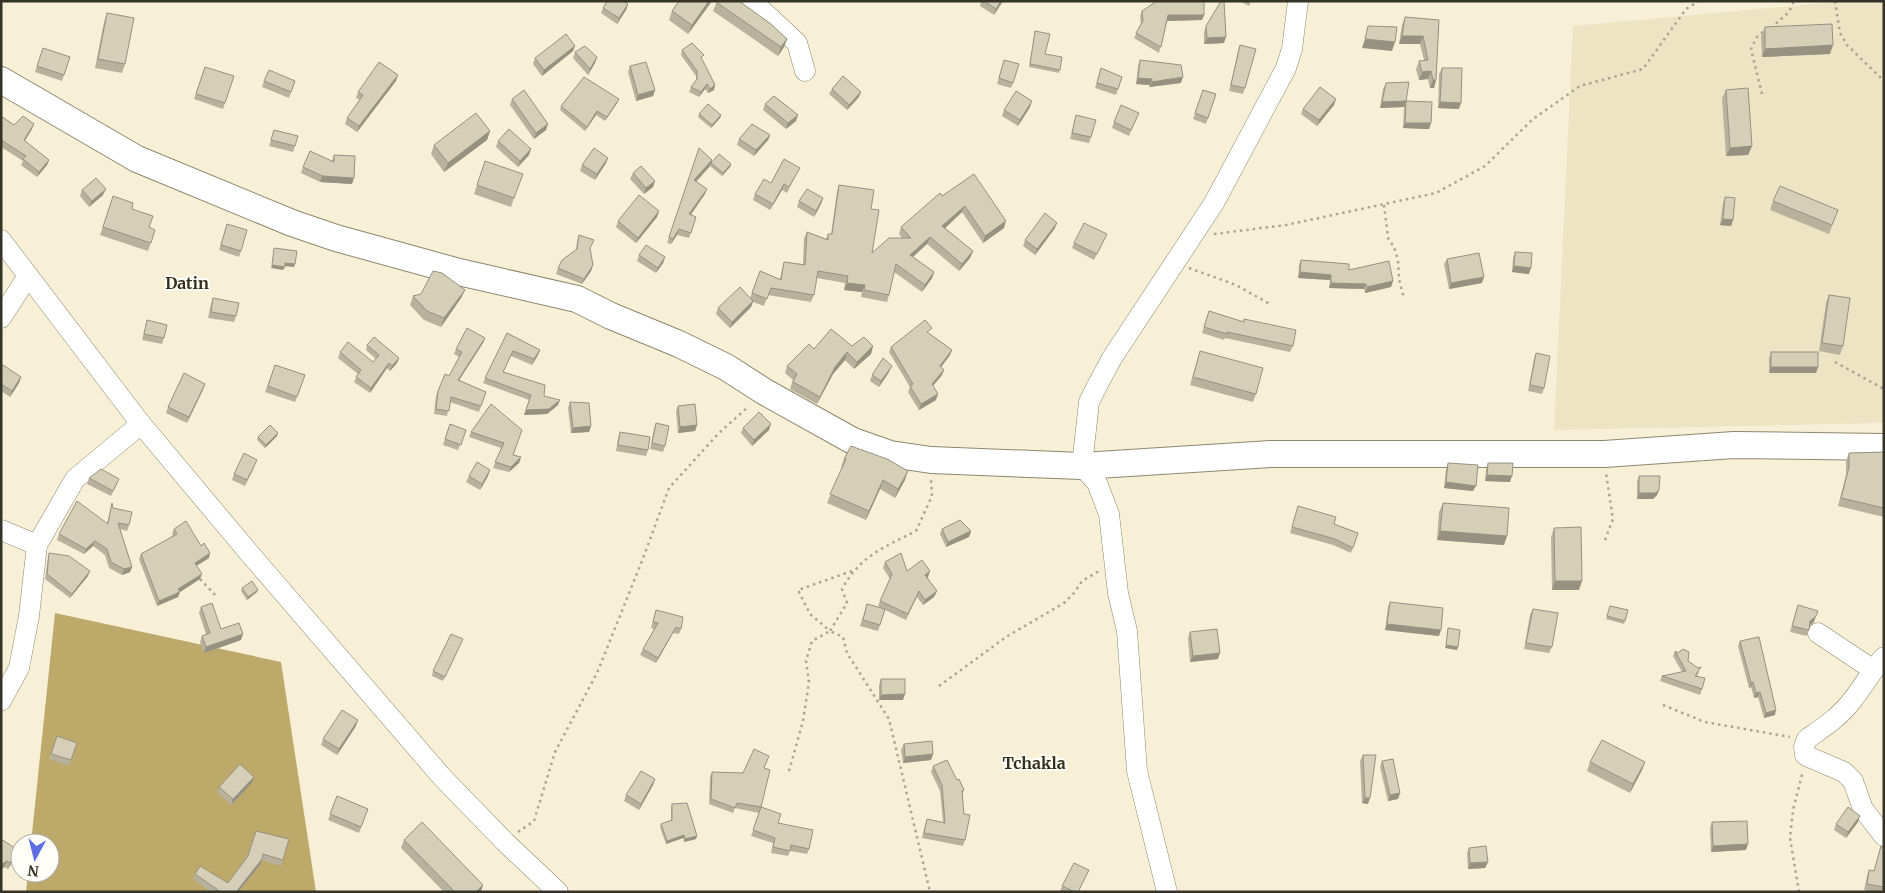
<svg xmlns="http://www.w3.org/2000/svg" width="1885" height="893" font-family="Merriweather,serif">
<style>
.built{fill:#ede4c3}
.forest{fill:#bdaa6a}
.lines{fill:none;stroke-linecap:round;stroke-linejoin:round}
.minor-casing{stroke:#8e8770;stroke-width:21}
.major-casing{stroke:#8e8770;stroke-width:28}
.path{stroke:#aba592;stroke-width:2.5;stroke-dasharray:2.5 4;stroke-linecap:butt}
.minor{stroke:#fff;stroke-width:20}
.major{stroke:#fff;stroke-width:26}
.wall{fill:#b8b29d}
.shaded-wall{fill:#969180}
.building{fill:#d6cfb7;stroke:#969180}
.labels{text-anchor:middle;stroke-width:4;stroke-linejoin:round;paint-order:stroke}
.quarter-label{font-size:16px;font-weight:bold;fill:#342e1a;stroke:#fffdf8}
</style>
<rect width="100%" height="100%" fill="#f7f0d7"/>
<path class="built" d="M1846,1H1884V423L1554,430L1573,26Z"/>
<path class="forest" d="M55,613L281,662L316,892H26L28,873H50V843H31Z"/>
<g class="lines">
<g class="minor-casing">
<g id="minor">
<path d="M752,1L797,43L805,71"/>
<path d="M1,240L141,424L250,554L442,777L505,842L558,892"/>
<path d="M1,318L28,276"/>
<path d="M1,530L37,545"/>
<path d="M1818,633L1872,669"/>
<path d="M1884,657C1872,670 1865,684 1854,698C1841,716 1824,727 1807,739L1804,747L1805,755L1809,757L1844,772L1853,781L1863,809L1884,836"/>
<path d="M1,701L19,668L29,616L37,545L75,479L141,424"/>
<path d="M1167,892L1137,771L1127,631L1118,593L1109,514L1097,483L1082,466L1089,402L1097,386L1112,358L1214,203L1286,68L1292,49L1298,1"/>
</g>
</g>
<g class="major-casing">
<path id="major" d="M1,80L137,159L292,223L336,238L459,272L577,299L611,316L679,344L726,367L765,392L853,441L890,454L931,460L1082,466L1271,454H1604L1734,445L1884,447"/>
</g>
<g class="path">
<path d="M1835,1L1840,33L1847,45L1882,79"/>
<path d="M1771,28L1789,12L1794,1"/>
<path d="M1762,94L1751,49L1757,37L1764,31"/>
<path d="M1384,205L1388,238L1394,247L1398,260L1399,279L1404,299"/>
<path d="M1214,234L1286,225L1436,193L1485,166L1533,119L1580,86L1643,69L1686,9L1699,1"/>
<path d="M1189,268L1236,285L1270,304"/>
<path d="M1835,362L1884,389"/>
<path d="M1605,540L1613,519L1606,473"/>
<path d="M852,571L798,590L810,614L830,631L847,603L842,589C861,555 883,548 916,531L932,496L931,479"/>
<path d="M200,579L217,597"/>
<path d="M939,686L1006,637L1064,603L1075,592L1082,581L1099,571"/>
<path d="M1663,705L1705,722L1790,737"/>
<path d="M789,771L803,721L809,682L806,661L812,641L830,631L843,637L847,653L889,719L930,892"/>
<path d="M518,832L534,821L555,752L597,673L642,561L669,488L718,434L749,406"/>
<path d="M1799,892L1790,838L1793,810L1803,771"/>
</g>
<use href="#minor" class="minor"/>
<use href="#major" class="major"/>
</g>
<g class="wall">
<path d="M679,1H712L688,34L669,20L672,11Z"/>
<path d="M717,1L787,39L784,47L778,56L713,11Z"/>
<path d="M981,1H1003L994,15L980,6Z"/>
<path d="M1240,1H1251L1249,6Z"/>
<path d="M628,4L626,10L617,24L601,13L603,8Z"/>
<path d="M1142,11L1204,15L1202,20L1167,21L1159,53L1134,38L1141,25L1140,16Z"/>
<path d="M107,13L125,64L122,73L95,68L104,22Z"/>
<path d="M1405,17L1439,20L1436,80L1434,88H1430L1428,79L1419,80L1416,69L1419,61L1424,60L1420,44H1399L1402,25Z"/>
<path d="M1206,26L1224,43L1204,44V32Z"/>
<path d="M1765,27L1830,54L1762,57L1761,36Z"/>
<path d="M1035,31L1045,54L1060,70L1059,73L1029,67Z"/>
<path d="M1240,45L1245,88L1243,94L1229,91L1238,51Z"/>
<path d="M575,46L573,51L542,76L533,64L535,58Z"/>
<path d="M43,48L70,57L62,81L35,72Z"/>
<path d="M682,50L702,60L715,85L714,90L708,93L705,89L699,97L689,92L691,87L696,81V76L681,55Z"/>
<path d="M575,52L597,57L595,63L588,75L573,58Z"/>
<path d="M1004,60L1013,83L1011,88L997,84Z"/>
<path d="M1140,60L1181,83L1149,87L1150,85L1136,84L1138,66Z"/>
<path d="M630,66L655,90L653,96L636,101L628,72Z"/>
<path d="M205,67L225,103L223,109L194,99Z"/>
<path d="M1101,68L1122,77L1116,95L1095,88Z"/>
<path d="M1442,68L1459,109L1438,108L1439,74Z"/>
<path d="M264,81H295L289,98L262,87Z"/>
<path d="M396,81L357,132L345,124L347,118L360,100L356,98L358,92Z"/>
<path d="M1386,83L1431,123L1429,129L1403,128L1404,107L1380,108L1383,89Z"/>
<path d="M832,89L859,97L847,110L829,94Z"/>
<path d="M1203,90L1216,94L1206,124L1193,119Z"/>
<path d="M1726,90L1752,146L1748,155L1726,156L1722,98Z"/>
<path d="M512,99L546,130L534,139L510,105Z"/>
<path d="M617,103L605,121L596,115L585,131L560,110L561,106Z"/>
<path d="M765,104L796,121L786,129L763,110Z"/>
<path d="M1334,105L1317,126L1301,114L1303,109Z"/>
<path d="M1030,107L1018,126L1002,116L1004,110Z"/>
<path d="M1139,113L1129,136L1112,128L1114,122Z"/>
<path d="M699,114L721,115L720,118L711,128L698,117Z"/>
<path d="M1076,115L1091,137L1089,143L1070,139Z"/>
<path d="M1,116L14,125L32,129L25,141L49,160L47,165L37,177L21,165L23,161L1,147Z"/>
<path d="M274,130L295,146L293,152L269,146Z"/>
<path d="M490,131L487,140L444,172L431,154L434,145Z"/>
<path d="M770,135L768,140L754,156L737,145L739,139Z"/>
<path d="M498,141L529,155L518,167L496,147Z"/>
<path d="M699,148L712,160L710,166L696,182L705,194L691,215L696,217L689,238L677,235L671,244L667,243Z"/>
<path d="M334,155L352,184L320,182L301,173L303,167L332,161Z"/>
<path d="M608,158L606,163L595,180L580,171L582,165Z"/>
<path d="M485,161L514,198L511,207L474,194Z"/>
<path d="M711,163L731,164L730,167L722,176L710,166Z"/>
<path d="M633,173L655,181L653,187L644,194L630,179Z"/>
<path d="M797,173L787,193L782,190L770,210L753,200L755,194L771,183Z"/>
<path d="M974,174L1004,228L983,243L962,212L945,228L973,251L970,258L959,271L927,244L913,257L934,272L932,278L922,292L894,272L889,295L887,302L861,297L862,292L844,290L845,283L817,278L814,295L811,302L768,295L764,306L753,302L751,307L730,328L716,314L718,308L750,298L760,271L780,279L782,269L784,262L803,264L804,238L807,232L826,239L828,234H831L837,192L839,185L871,209L872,253L902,238L899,234L901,227L942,196Z"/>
<path d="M82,190L103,195L89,207L80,196Z"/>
<path d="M113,196L132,209L149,227L155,230L148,251L100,235Z"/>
<path d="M1725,197L1733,220L1731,226L1720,225L1723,203Z"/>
<path d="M823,198L821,204L814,217L797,207L799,201Z"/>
<path d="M1773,201L1838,210L1829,234L1770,210Z"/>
<path d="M659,211L657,217L636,243L616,227L618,221Z"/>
<path d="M227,224L241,251L239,257L219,250Z"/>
<path d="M1055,228L1035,255L1023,246L1025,240Z"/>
<path d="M1107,234L1094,260L1072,248L1074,243Z"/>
<path d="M579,235L590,249L593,265L591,271L582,284L556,274L558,268L576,250L577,241Z"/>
<path d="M1515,252L1529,274L1512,272L1513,258Z"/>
<path d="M639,255L665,257L663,263L656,273L637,261Z"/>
<path d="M1447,259L1482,283L1449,289L1444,264Z"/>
<path d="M1301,260L1349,270L1393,281L1391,287L1365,293L1364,289L1329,288L1330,280L1298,278L1299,265Z"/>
<path d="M465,290L461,298L441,327L424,320L410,305L413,296L421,294Z"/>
<path d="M1829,295L1843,346L1840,355L1819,351L1826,303Z"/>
<path d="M213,298L236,316L234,322L208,318L211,304Z"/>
<path d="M1209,311L1243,322L1244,319L1293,346L1290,352L1225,338L1224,340L1202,333Z"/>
<path d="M147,320L164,338L162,344L142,340Z"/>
<path d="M507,333L540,350L538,355L532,365L511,356L503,372L558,405L547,414L524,415L529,400L483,383Z"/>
<path d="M930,334L952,350L950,355L941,367L942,375L933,386L936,400L919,410L908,392L910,387L889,352L891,347Z"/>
<path d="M485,338L483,343L459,380L486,392L479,412L450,402L447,416L434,414L436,396L438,391L449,376L459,357L454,354L456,349Z"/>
<path d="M367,345L399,358L397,363L390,371L387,368L370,393L354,382L358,374L338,358L340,352L373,362L376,359L366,350Z"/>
<path d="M852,346H873L871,354L854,369L845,360L833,374L817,404L790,389L793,380L785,373L787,366L814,349Z"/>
<path d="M1200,351L1256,394L1253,402L1190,385Z"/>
<path d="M1771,352L1818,367L1816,373H1769V358Z"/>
<path d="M1536,353L1544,388L1542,394L1528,391L1534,359Z"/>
<path d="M275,365L305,375L295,402L265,392Z"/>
<path d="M1,367L21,377L19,383L10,397L1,391Z"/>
<path d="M889,372L879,387L870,381L872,375Z"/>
<path d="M205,384L187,423L166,413L168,407Z"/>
<path d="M570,402L591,426L589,432L571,433L568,408Z"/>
<path d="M491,404L513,455L521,457L519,463L509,472L493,468L501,448L469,437L471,432Z"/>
<path d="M678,406L697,425L695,431L678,433L676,411Z"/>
<path d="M656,423L665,446L663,452L650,449L654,429Z"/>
<path d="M450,424L466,430L458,450L443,445Z"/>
<path d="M743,428L769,430L752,446L741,433Z"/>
<path d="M620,432L648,450L646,456L616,451L618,438Z"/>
<path d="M277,436L265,448L257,440L258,437Z"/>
<path d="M1884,452V517L1838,506L1846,475V461L1849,453Z"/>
<path d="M844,459L905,480L895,498L880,489L866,520L827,503L842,468L841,467Z"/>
<path d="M1448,463L1473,491L1444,488L1446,469Z"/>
<path d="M1488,463L1510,482L1485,481L1486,469Z"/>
<path d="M255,466L245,486L232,480L234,474Z"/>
<path d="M469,476H488L480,490L466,482Z"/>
<path d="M1639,476L1659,490L1657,495L1653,499H1637V482Z"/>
<path d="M89,478L117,484L111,496L87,484Z"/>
<path d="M112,503L113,508L129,525L127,531L120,529L132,567L130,572L122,575L109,568L105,555L93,546L84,554L57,540L59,534L107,523Z"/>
<path d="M1443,503L1504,545L1437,540L1439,512Z"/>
<path d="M1298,506L1334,524L1358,533L1351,553L1333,545L1290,533Z"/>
<path d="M1554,528L1579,590H1552L1551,537Z"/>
<path d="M174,529L209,558L196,566L200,579L180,592L178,597L157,606L139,559L141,554L173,536L172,534Z"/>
<path d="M942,529L971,531L969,537L946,547L940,534Z"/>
<path d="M49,553L88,576L70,598L45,579L48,558Z"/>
<path d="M885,562L928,577L927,578L937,591L934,597L923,605L917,597L906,620L885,610L878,631L860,626L867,604L882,608L878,606L890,579L883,568Z"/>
<path d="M242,588L257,592L247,600L241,591Z"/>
<path d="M1390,602L1439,636L1385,630L1388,607Z"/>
<path d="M1798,605L1814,622L1810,626L1809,630L1807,636L1790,632Z"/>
<path d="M1610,606L1628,610L1624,624L1606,619Z"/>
<path d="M201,607L221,629L241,640L204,653L200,642L202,636L206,634L199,613Z"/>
<path d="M1533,609L1552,647L1549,653L1524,649L1530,615Z"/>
<path d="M656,610L681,629L679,634L673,633L656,663L640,655L643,649L654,629L651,628Z"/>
<path d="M1190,632L1218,659L1190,662L1188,638Z"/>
<path d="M1740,641L1775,715L1764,718L1758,697L1754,698L1751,687L1749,688L1738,646Z"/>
<path d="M461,644L443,681L432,676L433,671Z"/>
<path d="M1675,651L1688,661L1699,672L1697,676L1702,689L1700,695L1660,681L1662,676L1682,672L1673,656Z"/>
<path d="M881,679L903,700H879V685Z"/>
<path d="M356,726L337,755L321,745L323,739Z"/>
<path d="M57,736L77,743L69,766L49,759Z"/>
<path d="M904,744L933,754L931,760L903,763L901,750Z"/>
<path d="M1363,755L1368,804L1362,803L1360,761Z"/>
<path d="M1382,761L1400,793L1398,799L1388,801L1380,767Z"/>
<path d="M1590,762H1645L1642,770L1630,793L1587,771Z"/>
<path d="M933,766L957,780L964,790L962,795L965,840L963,846L922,838L925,825L927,819L943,822L940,791L931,772Z"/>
<path d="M764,768L761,807L778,823L809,849L807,854L790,851L788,856L771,853L773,843L751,836L759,813L735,808L733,813L709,804L710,777L712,772L743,773Z"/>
<path d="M254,777L252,783L231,805L217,792L219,787Z"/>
<path d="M655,779L653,785L639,810L624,801L626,795Z"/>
<path d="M337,796L368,809L359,833L328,820Z"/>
<path d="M672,804L696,839L684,842L683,838L666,844L660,827L661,824L671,821V807Z"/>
<path d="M1712,822L1746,850L1711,852L1710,828Z"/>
<path d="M1858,822L1846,838L1834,830L1836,824Z"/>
<path d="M256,831L283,860L281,866L261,860L260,865L238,892H211L193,879L195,874L228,883L247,856Z"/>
<path d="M1,839L18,850L16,855L8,869L4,867L1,870Z"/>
<path d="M404,840L481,892H444L401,848Z"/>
<path d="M1884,847V892H1874L1864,890L1867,876L1869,870L1874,871Z"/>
<path d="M1469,848L1488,862L1485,868L1468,869L1467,853Z"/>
<path d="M1089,870L1078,892L1060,891L1062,886Z"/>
</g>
<g class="shaded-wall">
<path d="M709,1H712L688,34L692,25Z"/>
<path d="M1001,1H1003L994,15L996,9Z"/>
<path d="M628,4L626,10L617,24L619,18Z"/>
<path d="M1168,15H1204L1202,20L1166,21Z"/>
<path d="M1402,36H1423L1420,44H1399Z"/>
<path d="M1226,37L1224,43L1204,44L1207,38Z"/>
<path d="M787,39L784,47L778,56L781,47Z"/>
<path d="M1365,39L1395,42L1392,51L1362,48Z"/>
<path d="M1833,45L1830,54L1762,57L1765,49Z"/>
<path d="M575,46L573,51L542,76L544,70Z"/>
<path d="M597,57L595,63L588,75L590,69Z"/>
<path d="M1431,71L1428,79L1419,80L1422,72Z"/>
<path d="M398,75L396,81L357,132L359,126Z"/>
<path d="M1183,77L1181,83L1149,87L1152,82Z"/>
<path d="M1138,78L1152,79L1150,85L1136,84Z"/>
<path d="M1433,80H1436L1434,88H1430Z"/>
<path d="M707,84L705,89L699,97L701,92Z"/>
<path d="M715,85L714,90L708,93L710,89Z"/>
<path d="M655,90L653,96L636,101L638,95Z"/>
<path d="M861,92L859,97L847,110L849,105Z"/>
<path d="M619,99L617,103L605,121L607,117Z"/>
<path d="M1336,99L1334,105L1317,126L1319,120Z"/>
<path d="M1032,101L1030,107L1018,126L1020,120Z"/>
<path d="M1406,101L1404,107L1380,108L1382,102Z"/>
<path d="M1440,102L1461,103L1459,109L1438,108Z"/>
<path d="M597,111L596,115L585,131L587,127Z"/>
<path d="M721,115L720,118L711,128L712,125Z"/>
<path d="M798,115L796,121L786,129L788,123Z"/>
<path d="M1405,123H1431L1429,129L1403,128Z"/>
<path d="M34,124L32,129L21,146L24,140Z"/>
<path d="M548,124L546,130L534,139L536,133Z"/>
<path d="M490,131L487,140L444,172L448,163Z"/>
<path d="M770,135L768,140L754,156L756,150Z"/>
<path d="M1752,146L1748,155L1726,156L1730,148Z"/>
<path d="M531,149L529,155L518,167L520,161Z"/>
<path d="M608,158L606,163L595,180L597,174Z"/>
<path d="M49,160L47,165L37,177L39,172Z"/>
<path d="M712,160L710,166L692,186L694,180Z"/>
<path d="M731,164L730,167L722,176L723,173Z"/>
<path d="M322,176L354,178L352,184L320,182Z"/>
<path d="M655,181L653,187L644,194L646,188Z"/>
<path d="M784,184L782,190L770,210L773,204Z"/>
<path d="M106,189L103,195L89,207L92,201Z"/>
<path d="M707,189L705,194L687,219L689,214Z"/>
<path d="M823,198L821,204L814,217L816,211Z"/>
<path d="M965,206L962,212L940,233L942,226Z"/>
<path d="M659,211L657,217L636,243L638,238Z"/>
<path d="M1723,219L1733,220L1731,226L1720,225Z"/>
<path d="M1006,221L1004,228L983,243L985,236Z"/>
<path d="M1057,223L1055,228L1035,255L1037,249Z"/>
<path d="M679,229L677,235L671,244L673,239Z"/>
<path d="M930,237L927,244L907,262L910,255Z"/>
<path d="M973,251L970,258L959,271L962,264Z"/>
<path d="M665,257L663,263L656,273L658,268Z"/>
<path d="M285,263L295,264L294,267L284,266Z"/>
<path d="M272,265L285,267L283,270L271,268Z"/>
<path d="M593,265L591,271L582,284L584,279Z"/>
<path d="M1514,266L1531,268L1529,274L1512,272Z"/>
<path d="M934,272L932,278L922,292L925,285Z"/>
<path d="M1300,272L1331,275L1330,280L1298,278Z"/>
<path d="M1484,277L1482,283L1449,289L1451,283Z"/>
<path d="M1393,281L1391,287L1365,293L1367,287Z"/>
<path d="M847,283L865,285L862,292L844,290Z"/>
<path d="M1331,283L1366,284L1364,289L1329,288Z"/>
<path d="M465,290L461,298L441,327L444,318Z"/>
<path d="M753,301L751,307L730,328L732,322Z"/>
<path d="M485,338L483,343L456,385L458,380Z"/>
<path d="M873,346L871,354L854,369L857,362Z"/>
<path d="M540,350L538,355L532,365L534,359Z"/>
<path d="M952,350L950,355L938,371L940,366Z"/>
<path d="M847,352L845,360L833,374L817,404L820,397L835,367Z"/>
<path d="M399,358L397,363L390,371L392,366Z"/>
<path d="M389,363L387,368L370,393L371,388Z"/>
<path d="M892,366L889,372L879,387L881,381Z"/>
<path d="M1771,367H1818L1816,373H1769Z"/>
<path d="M944,370L942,375L930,389L932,384Z"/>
<path d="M21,377L19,383L10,397L12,391Z"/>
<path d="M205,384L203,390L187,423L189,417Z"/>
<path d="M938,394L936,400L919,410L921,404Z"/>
<path d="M560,400L558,405L547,414L524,415L526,410Z"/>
<path d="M771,424L769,430L752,446L754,440Z"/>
<path d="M697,425L695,431L678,433L680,427Z"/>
<path d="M591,426L589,432L571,433L573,428Z"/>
<path d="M278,433L277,436L265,448L266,445Z"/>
<path d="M521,457L519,463L509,472L511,467Z"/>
<path d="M490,470L488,476L480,490L482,484Z"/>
<path d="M908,471L905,480L895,498L898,489Z"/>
<path d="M1487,475L1512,476L1510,482L1485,481Z"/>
<path d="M883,480L880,489L866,520L869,511Z"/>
<path d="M1446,482L1476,486L1473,491L1444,488Z"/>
<path d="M1659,490L1657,495L1653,499H1637L1639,493Z"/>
<path d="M971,531L969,537L946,547L948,542Z"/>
<path d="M1440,531L1507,536L1504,545L1437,540Z"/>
<path d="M95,541L93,546L84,554L86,549Z"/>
<path d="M210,553L209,558L193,568L195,563Z"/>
<path d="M132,567L130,572L122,575L124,569Z"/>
<path d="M90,571L88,576L70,598L72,594Z"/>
<path d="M930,571L928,577L922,581L925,575Z"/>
<path d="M202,574L200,579L180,592L178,597L157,606L159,601Z"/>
<path d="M1555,581H1582L1579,590H1552Z"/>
<path d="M258,590L257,592L247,600L248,597Z"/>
<path d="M937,591L934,597L923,605L925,600Z"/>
<path d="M1816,616L1814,622L1808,627L1810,621Z"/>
<path d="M1387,624L1441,630L1439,636L1385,630Z"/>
<path d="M676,627L673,633L656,663L658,658Z"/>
<path d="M243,634L241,640L204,653L206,647Z"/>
<path d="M1446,645L1458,647L1457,650L1445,648Z"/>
<path d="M1220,653L1218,659L1190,662L1193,656Z"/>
<path d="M1753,682L1751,687L1749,688L1751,683Z"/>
<path d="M1760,692L1758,697L1754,698L1756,693Z"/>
<path d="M905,694L903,700H879L881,695Z"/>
<path d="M1776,710L1775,715L1764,718L1766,713Z"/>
<path d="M358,720L356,726L337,755L339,749Z"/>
<path d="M933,754L931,760L903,763L905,757Z"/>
<path d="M1645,762L1642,770L1630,793L1633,784Z"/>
<path d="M254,777L252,783L231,805L233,799Z"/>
<path d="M655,779L653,785L639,810L641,804Z"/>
<path d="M1400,793L1398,799L1388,801L1390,795Z"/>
<path d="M1365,798H1370L1368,804L1362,803Z"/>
<path d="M1860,816L1858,822L1846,838L1848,832Z"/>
<path d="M684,835L683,838L666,844L667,841Z"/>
<path d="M697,836L696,839L684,842L685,839Z"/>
<path d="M1748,844L1746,850L1711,852L1713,846Z"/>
<path d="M18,850L16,855L8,869L10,863Z"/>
<path d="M262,859L260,865L238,892H236Z"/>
<path d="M7,861L4,867L1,870V865Z"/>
<path d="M1488,862L1485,868L1468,869L1470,863Z"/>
<path d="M483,885L481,892H476Z"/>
</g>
<g class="building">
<path d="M607,1H623L628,4L619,18L603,8Z"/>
<path d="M679,1H709L692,25L672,11Z"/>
<path d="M717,1H739L771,24L787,39L781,47L716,2Z"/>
<path d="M984,1H1001L996,9Z"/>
<path d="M1157,1H1204V15H1168L1161,47L1136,33L1143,21L1142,11Z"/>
<path d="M1221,1H1224L1226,37L1207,38L1206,26Z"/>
<path d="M107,13L134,18L125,64L98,59Z"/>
<path d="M1405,17L1439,20L1436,80H1433L1431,71L1422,72L1419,61L1428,60L1423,36H1402Z"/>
<path d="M1832,24L1833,45L1765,49V27Z"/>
<path d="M1368,26L1397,27L1395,42L1365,39Z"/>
<path d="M1035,31L1050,34L1045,54L1062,57L1060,70L1030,64Z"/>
<path d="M566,34L575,46L544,70L535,58Z"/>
<path d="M692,43L704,55L701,57L715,85L710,89L707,84L701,92L691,87L697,79V71L682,50Z"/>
<path d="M1240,45L1256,49L1245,88L1231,85Z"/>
<path d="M585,46L597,57L590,69L575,52Z"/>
<path d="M43,48L70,57L64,75L37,66Z"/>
<path d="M1004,60L1019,64L1013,83L999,78Z"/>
<path d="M1140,60L1181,65L1183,77L1152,82V79L1138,78Z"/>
<path d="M379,62L398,75L359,126L347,118L363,95L358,92Z"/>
<path d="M646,62L655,90L638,95L630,66Z"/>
<path d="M205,67L234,76L225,103L196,94Z"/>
<path d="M1101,68L1122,77L1118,89L1097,83Z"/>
<path d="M1442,68H1462L1461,103L1440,102Z"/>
<path d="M269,70L295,81L291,92L264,81Z"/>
<path d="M843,76L861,92L849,105L832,89Z"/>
<path d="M584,77L619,99L607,117L597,111L587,127L561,106Z"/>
<path d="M1409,82L1406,101L1382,102L1386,83Z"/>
<path d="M1320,87L1336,99L1319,120L1303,109Z"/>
<path d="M1748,88L1752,146L1730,148L1726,90Z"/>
<path d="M524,90L548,124L536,133L512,99Z"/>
<path d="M1203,90L1216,94L1208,118L1195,113Z"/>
<path d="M1016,91L1032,101L1020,120L1004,110Z"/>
<path d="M774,96L798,115L788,123L765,104Z"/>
<path d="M1406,101L1432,102L1431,123H1405Z"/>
<path d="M708,104L721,115L712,125L699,114Z"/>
<path d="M1121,105L1139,113L1131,130L1114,122Z"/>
<path d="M476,113L490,131L448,163L434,145Z"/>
<path d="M1076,115L1096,120L1091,137L1072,133Z"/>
<path d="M1,116L14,125L23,116L34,124L24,140L49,160L39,172L23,159L26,156L1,140Z"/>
<path d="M752,124L770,135L756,150L739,139Z"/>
<path d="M509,129L531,149L520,161L498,141Z"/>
<path d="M274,130L298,136L295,146L271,140Z"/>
<path d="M594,148L608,158L597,174L582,165Z"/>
<path d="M699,148L712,160L694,180L707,189L689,214L696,217L691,233L679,229L673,239L669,237Z"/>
<path d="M310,151L334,162V155L355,156L354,178L322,176L303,167Z"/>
<path d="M719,154L731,164L723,173L711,163Z"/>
<path d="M784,159L800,168L789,187L784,184L773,204L755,194L764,179L771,183Z"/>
<path d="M485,161L523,174L514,198L477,185Z"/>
<path d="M641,166L655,181L646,188L633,173Z"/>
<path d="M974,174L1006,221L985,236L965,206L942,226L973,251L962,264L930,237L910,255L934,272L925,285L896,264L889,295L864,290L865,285L847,283L848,276L818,271L814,295L771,288L767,299L752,293L760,271L781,280L784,262L805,265L807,232L828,240V234H832L839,185L874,190L871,209L879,210L872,253L889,238H911L901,227L940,193L942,196Z"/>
<path d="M96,178L106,189L92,201L82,190Z"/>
<path d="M1780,186L1838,210L1832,225L1773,201Z"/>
<path d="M807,189L823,198L816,211L799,201Z"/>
<path d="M639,195L659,211L638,238L618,221Z"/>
<path d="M113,196L133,203L132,209L153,216L149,227L155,230L151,243L103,227Z"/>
<path d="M1725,197L1735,198L1733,220L1723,219Z"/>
<path d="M1045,213L1057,223L1037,249L1025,240Z"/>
<path d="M1084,223L1107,234L1097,254L1074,243Z"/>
<path d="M227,224L247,230L241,251L221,245Z"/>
<path d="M579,235L594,240L590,248L593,265L584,279L558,268L562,260L577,249Z"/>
<path d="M646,245L665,257L658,268L639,255Z"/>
<path d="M274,248L297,251L295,264L285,263V267L272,265Z"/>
<path d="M1515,252L1532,253L1531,268L1514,266Z"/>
<path d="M1479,253L1484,277L1451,283L1447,259Z"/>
<path d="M1301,260L1349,264V270L1389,261L1393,281L1367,287L1366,284L1331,283V275L1300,272Z"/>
<path d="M433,271L442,273L465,290L444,318L427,311L413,296L421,294Z"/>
<path d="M740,287L753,301L732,322L718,308Z"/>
<path d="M1829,295L1850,298L1843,346L1822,343Z"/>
<path d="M213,298L239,303L236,316L211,312Z"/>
<path d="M1209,311L1244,322V319L1296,330L1293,346L1227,332V334L1204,327Z"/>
<path d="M147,320L167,325L164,338L144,334Z"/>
<path d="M925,320L932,328L927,332L952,350L940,366L944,370L932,384L938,394L921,404L910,386L913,384L891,347Z"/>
<path d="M467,328L485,338L458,380L486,392L481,406L451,397L449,411L436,409L438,391L445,374L449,376L462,352L456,349Z"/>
<path d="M831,329L852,346L864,337L873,346L857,362L847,352L835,367L820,397L793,382L797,374L787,366L809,344L814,349Z"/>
<path d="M507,333L540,350L534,359L513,351L503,372L545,385L544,396L560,400L549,409L526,410L531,395L485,378Z"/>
<path d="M374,337L399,358L392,366L389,363L371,388L356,377L361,370L340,352L348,342L373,362L379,355L367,345Z"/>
<path d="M1200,351L1263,368L1256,394L1193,377Z"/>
<rect x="1771" y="352" width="47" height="15"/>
<path d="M1536,353L1550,356L1544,388L1530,385Z"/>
<path d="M883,358L892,366L881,381L872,375Z"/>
<path d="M3,365L21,377L12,391L1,384V367Z"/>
<path d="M275,365L305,375L297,397L268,386Z"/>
<path d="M184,373L205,384L189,417L168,407Z"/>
<path d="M570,402L589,403L591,426L573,428Z"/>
<path d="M491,404L522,430L513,455L521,457L511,467L495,462L504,443L471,432Z"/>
<path d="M695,404L697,425L680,427L678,406Z"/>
<path d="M759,412L771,424L754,440L743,428Z"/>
<path d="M656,423L669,426L665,446L652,443Z"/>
<path d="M450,424L466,430L461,445L445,439Z"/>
<path d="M270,425L278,433L266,445L258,437Z"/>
<path d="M620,432L650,437L648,450L618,445Z"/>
<path d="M851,446L887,459L908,471L898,489L883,480L869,511L830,494L846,459H844Z"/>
<path d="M1884,452V508L1841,498L1849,467V453Z"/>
<path d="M244,453L257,460L247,480L234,474Z"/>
<path d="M477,462L490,470L482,484L469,476Z"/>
<path d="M1448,463L1478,465L1476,486L1446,482Z"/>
<path d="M1488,463H1513L1512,476L1487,475Z"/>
<path d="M101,469L119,479L113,491L89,478Z"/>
<path d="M1639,476H1660L1659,490L1655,493H1639Z"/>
<path d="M77,501L108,524L112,503L113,508L132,512L129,525L118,523L132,567L124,569L111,562L107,549L95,541L86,549L59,534Z"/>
<path d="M1443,503L1509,508L1507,536L1440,531Z"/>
<path d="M1298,506L1336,517L1334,524L1358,533L1353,548L1335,539L1292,527Z"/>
<path d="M960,520L971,531L948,542L942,529Z"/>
<path d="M186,521L201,546L204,543L210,553L195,563L202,574L178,589L180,592L159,601L141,554L177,534L174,529Z"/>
<path d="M1581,527L1582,581H1555L1554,528Z"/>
<path d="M49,553L69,556L90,571L72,594L47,574Z"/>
<path d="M901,553L907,571L922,560L930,571L925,575L937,591L925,600L919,591L908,614L880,601L892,574L885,562Z"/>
<path d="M252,581L258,590L248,597L242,588Z"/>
<path d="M1390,602L1443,608L1441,630L1387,624Z"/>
<path d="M212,603L221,629L239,623L243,634L206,647L202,636L210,633L201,607Z"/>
<path d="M867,604L885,609L880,625L863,620Z"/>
<path d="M1798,605L1818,611L1816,616L1810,621L1809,630L1792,626Z"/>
<path d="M1610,606L1628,610L1625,621L1607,616Z"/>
<path d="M1533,609L1558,613L1552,647L1526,643Z"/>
<path d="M656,610L683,617L681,629L676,627L658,658L643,649L658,623L653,622Z"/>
<path d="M1448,628L1460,630L1458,647L1446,645Z"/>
<path d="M1217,629L1220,653L1193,656L1190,632Z"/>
<path d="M451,634L463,639L445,677L433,671Z"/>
<path d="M1759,637L1776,710L1766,713L1760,692L1756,693L1753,682L1751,683L1740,641Z"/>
<path d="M1683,649L1689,652L1688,661L1698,668L1701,667L1695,676L1705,678L1702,689L1662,676L1686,671L1675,651L1678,653Z"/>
<path d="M881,679H905V694L881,695Z"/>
<path d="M342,710L358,720L339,749L323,739Z"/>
<path d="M57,736L77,743L71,760L51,754Z"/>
<path d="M1602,740L1645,762L1633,784L1590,762Z"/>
<path d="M932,741L933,754L905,757L904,744Z"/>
<path d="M754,749L769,756L764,768L770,770L761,807L737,803L735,808L711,799L712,772L743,773Z"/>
<path d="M1363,755H1376L1370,798H1365Z"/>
<path d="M1393,759L1400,793L1390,795L1382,761Z"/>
<path d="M947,760L957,780L959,779L964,790L962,791L964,814L970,815L965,840L924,833L927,819L945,823L942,785L933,766Z"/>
<path d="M240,764L254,777L233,799L219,787Z"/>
<path d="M641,771L655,779L641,804L626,795Z"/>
<path d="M337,796L368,809L361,827L330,814Z"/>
<path d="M687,803L697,836L685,839L684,835L667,841L661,824L672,820V804Z"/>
<path d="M761,807L781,814L778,823L813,830L809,849L791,845L790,851L773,847L775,838L753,830Z"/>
<path d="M1848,807L1860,816L1848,832L1836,824Z"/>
<path d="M1747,821L1748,844L1713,846L1712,822Z"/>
<path d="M422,822L483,885L476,892H455L404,840Z"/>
<path d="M256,831L289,839L283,860L263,854L262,859L236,892H221L195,874L200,866L228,883L248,856Z"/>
<path d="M1,839L18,850L10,863L7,861L1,865Z"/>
<path d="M1486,846L1488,862L1470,863L1469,848Z"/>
<path d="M1881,846L1884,847V887L1867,884L1869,870L1874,871Z"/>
<path d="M1074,863L1089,870L1078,892H1075L1062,886Z"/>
</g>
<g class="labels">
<g class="quarter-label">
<text x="187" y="289">Datin</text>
<text x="1034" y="769">Tchakla</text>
</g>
</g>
<rect width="1885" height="893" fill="none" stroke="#353228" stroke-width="5"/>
<g transform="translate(35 858) rotate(187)"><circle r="24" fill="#fffdf8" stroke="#aeaca5"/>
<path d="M0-4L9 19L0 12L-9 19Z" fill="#5d6ee5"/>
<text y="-8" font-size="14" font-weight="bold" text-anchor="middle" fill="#353228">N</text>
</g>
</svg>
